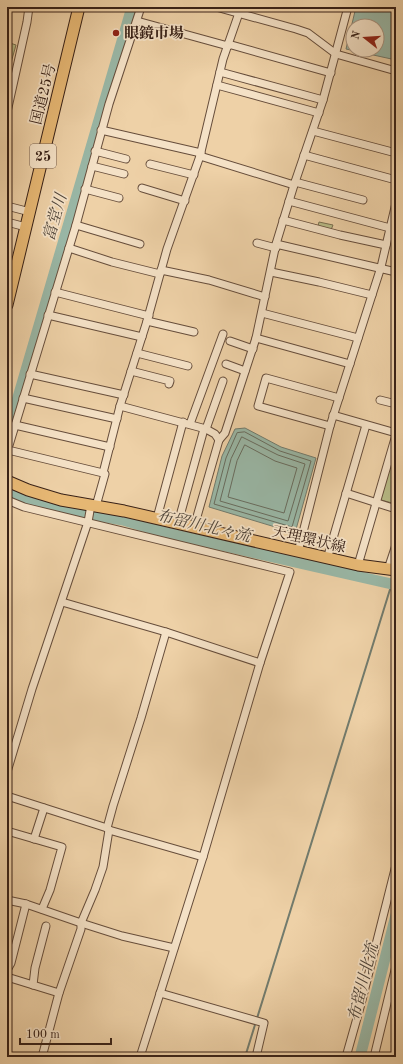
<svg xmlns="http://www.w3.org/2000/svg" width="403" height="1064" font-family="'Old Standard TT','Noto Serif JP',serif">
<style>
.green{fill:#b8bc87;stroke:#786e4f}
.water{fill:#99b7a6;stroke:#727b6d;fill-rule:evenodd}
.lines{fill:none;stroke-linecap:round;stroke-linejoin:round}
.shore{stroke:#686c5e;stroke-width:1}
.stream{stroke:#727b6d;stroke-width:2}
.river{stroke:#99b7a6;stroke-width:11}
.minor-casing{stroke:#664d3b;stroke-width:9}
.primary-casing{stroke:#382117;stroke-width:13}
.trunk-casing{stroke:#382117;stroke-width:13}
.minor{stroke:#f4e1c6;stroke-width:7}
.primary{stroke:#e7b874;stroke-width:11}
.trunk{stroke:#e7b874;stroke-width:11}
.poi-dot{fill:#8f2418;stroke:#f4e1c6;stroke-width:1.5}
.labels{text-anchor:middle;stroke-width:3.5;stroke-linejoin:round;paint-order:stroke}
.shield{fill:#f4e1c6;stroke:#705b4c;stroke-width:1}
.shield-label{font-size:14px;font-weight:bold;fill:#382117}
.poi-label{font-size:15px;font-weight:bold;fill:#382117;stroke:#f4e1c6;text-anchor:start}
.street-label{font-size:15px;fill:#382117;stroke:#f4e1c6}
.water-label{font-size:16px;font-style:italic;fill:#50463b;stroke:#f4e1c6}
</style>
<rect width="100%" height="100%" fill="#eed1a7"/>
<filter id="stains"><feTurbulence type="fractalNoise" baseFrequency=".005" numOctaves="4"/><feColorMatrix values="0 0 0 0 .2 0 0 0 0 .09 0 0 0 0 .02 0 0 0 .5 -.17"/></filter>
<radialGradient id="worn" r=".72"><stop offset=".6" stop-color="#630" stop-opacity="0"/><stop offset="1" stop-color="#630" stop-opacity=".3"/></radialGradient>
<g class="green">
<path d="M7,42L16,45L7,77Z"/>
<path d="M319,222L333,225L331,230L318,226Z"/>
<path d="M389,468L396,470V504L381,500L380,497Z"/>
</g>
<g class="water">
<path d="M356,7H396V60L346,49ZM353,26H377V50H353Z"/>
<path d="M245,428L281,447L316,458L295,533L209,507L222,456L235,429Z"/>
</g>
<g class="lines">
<g class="shore">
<path d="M245,432L280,451L311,461L292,527L214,504L226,458L237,433Z"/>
<path d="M242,437L278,455L305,464L288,521L220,501L231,459Z"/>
<path d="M245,445L275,461L297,468L284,513L228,497L237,461Z"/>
</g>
<path class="stream" d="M245,1057L392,583"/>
<g class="river">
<path d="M7,435L132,7"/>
<path d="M7,491L21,498L53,508L123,520L163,532L396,585"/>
<path d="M360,1057L396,915"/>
</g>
<g class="minor-casing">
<g id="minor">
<path d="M216,7L296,29L308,33L336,54L396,71"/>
<path d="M137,21L228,46"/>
<path d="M228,44L331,73"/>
<path d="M220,72L323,100"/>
<path d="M217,85L319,113"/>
<path d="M7,112L27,22L29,7"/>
<path d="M101,130L201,153"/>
<path d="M313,131L396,153"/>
<path d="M95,151L126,159"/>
<path d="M304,155L396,180"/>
<path d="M200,156L294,185"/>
<path d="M150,164L194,175"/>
<path d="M92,166L124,174"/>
<path d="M295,182L363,200"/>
<path d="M142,188L185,201"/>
<path d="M85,189L119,198"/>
<path d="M289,201L390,228"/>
<path d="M7,206L30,212"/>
<path d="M283,220L340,235L386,245"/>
<path d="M7,222L26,227"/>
<path d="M76,225L140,244"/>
<path d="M257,243L276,248"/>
<path d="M276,244L396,272"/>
<path d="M69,248L112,262L160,274"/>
<path d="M161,270L209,280L265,297"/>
<path d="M271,272L319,282L372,295"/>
<path d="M55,292L149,316"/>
<path d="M262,313L358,338"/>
<path d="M48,315L142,337"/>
<path d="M147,321L194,332"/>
<path d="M256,338L350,364"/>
<path d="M230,341L253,349"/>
<path d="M137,353L188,366"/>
<path d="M226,364L245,371"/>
<path d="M131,371L170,381L169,384"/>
<path d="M30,374L124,395"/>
<path d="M23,398L117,419"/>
<path d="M380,400L396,404"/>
<path d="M120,406L206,429L215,434L219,440L225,433L256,338L276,244L294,185L323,100L348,7"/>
<path d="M333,415L396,433"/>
<path d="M190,424L223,334"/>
<path d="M15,425L110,447"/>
<path d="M330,426L258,406L266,378L339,398"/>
<path d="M206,429L223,381"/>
<path d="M8,450L103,473"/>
<path d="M7,452L76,225L109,104L141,7"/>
<path d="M346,493L396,509"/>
<path d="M7,500L24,507L290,572L260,663L203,857L140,1057"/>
<path d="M96,506L105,474L103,473L120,406L147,321L167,249L200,156L223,59L239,13"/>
<path d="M157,518L183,422"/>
<path d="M178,523L204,429"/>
<path d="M194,527L219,440"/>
<path d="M298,552L330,426L381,267L396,203"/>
<path d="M327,559L366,425"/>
<path d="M358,565L396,435"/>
<path d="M388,569L396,545"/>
<path d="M62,602L166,632L260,663"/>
<path d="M7,772L32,689L88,522L91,505"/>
<path d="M7,796L107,828L109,830L203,857"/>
<path d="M107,828L113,806L141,718L166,632"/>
<path d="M7,831L62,847L50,890L42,909"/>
<path d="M34,839L44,808"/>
<path d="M7,900L26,904L81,923L122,936L174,948"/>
<path d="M7,970L11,963L26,904"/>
<path d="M7,977L59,993"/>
<path d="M33,985L35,968L46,926"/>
<path d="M160,993L264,1023L256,1057"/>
<path d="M42,1057L59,993L81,929V923L95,890L103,867L109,830"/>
<path d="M346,1057L361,1004L396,865"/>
<path d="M374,1057L396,966"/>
</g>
</g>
<g class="primary-casing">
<path id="primary" d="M7,481L28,490L61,500L124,511L358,565L396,570"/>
</g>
<g class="trunk-casing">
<path id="trunk" d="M7,305L79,7"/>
</g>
<use href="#minor" class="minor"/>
<use href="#primary" class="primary"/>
<use href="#trunk" class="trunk"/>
</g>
<circle class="poi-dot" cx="116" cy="33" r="4"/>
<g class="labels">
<rect class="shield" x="30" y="144" width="26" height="24" rx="3"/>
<g class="shield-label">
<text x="43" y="161">25</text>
</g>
<g class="poi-label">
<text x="124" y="38">眼鏡市場</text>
</g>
<g class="street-label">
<text transform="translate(43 94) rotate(-76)" y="5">国道25号</text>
<text transform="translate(309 539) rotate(13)" y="5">天理環状線</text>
</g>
<g class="water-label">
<text transform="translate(54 217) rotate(-74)" y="6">富堂川</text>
<text transform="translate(204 525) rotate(13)" y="6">布留川北々流</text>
<text transform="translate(362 982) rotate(-76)" y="6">布留川北流</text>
</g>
</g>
<rect width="403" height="1064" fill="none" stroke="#eed1a7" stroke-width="24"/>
<rect x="8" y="8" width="387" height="1048" fill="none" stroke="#382117" stroke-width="2"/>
<rect x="12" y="12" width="379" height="1040" fill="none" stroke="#382117"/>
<g transform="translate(365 38) rotate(287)"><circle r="19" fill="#f4e1c6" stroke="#a99480"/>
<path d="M0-3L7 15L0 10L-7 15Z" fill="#8f2418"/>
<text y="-6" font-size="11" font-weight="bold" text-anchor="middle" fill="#382117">N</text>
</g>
<path d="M20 1038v6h91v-6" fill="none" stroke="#382117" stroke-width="2"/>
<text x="26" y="1038" font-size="12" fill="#382117" stroke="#f4e1c6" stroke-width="3" paint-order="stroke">100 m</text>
<rect width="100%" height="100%" filter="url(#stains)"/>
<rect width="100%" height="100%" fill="url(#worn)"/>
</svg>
